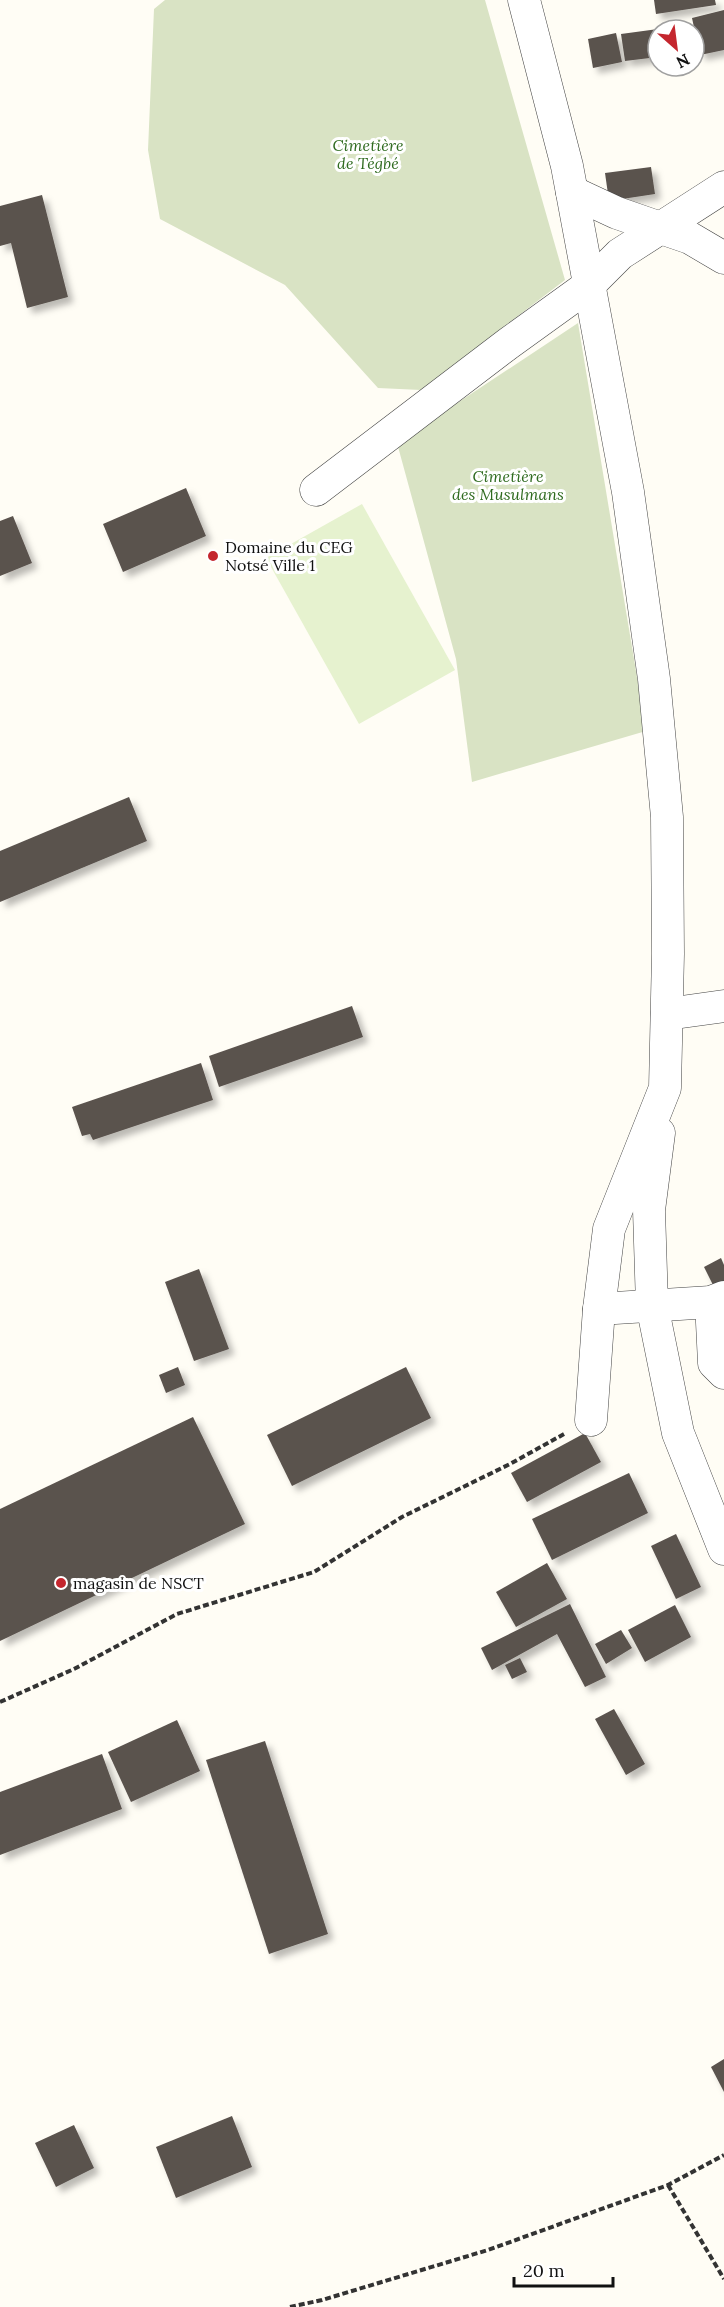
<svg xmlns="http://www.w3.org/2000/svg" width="724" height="2307" font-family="Lora,serif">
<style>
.cemetery{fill:#d9e3c4}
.pitch{fill:#e6f2cf}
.building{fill:#5a524d;filter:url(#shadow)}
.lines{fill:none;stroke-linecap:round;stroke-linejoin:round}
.street-casing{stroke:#444;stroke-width:33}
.path{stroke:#333;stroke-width:4;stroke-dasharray:6 3;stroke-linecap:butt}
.street{stroke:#fff;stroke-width:32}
.poi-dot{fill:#c4262e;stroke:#fff;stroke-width:2}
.labels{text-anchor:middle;stroke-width:6;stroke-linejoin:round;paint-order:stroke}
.park-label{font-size:16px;font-style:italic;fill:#2f6b1f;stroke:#fff}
.poi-label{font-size:16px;fill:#111;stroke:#fff;text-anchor:start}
</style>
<defs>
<filter id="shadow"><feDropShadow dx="5.5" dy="5.5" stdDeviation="3" flood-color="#0004"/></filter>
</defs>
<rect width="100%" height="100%" fill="#fffdf5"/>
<g class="cemetery">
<path d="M165,0H485L565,280L421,390L378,388L285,285L160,219L148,150L154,9Z"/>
<path d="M578,323L646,731L472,782L456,659L397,443Z"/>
</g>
<path class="pitch" d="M362,504L455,670L359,724L266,558Z"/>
<g class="building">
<path d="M654,0H715L716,5L656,14Z"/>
<path d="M724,10V50L700,55L692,18Z"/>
<path d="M691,24L692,30H659V29Z"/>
<path d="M658,29V57L625,61L621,34Z"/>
<path d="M616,33L622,62L593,68L588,39Z"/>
<path d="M651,167L655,194L609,201L605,173Z"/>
<path d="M42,195L68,297L27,308L11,243L0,246V206Z"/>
<path d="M186,488L206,536L123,572L103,524Z"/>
<path d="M13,516L32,563L0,576V521Z"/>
<path d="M129,797L147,841L0,902V851Z"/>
<path d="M352,1006L363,1037L219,1087L209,1056Z"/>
<path d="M201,1063L213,1100L93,1140L90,1134L82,1136L72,1107Z"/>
<path d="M721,1258L724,1265V1284L715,1289L704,1267Z"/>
<path d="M199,1269L229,1349L194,1361L165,1282Z"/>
<path d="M178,1367L185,1385L166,1393L159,1375Z"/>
<path d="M406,1367L431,1418L292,1486L267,1435Z"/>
<path d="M193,1417L245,1524L0,1641V1509Z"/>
<path d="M585,1433L601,1462L527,1502L511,1473Z"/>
<path d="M629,1473L648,1513L552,1560L532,1519Z"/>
<path d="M676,1534L701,1587L676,1599L651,1546Z"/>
<path d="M547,1563L567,1599L516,1627L496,1592Z"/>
<path d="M570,1604L606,1677L585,1687L557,1634L492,1670L481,1648Z"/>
<path d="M675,1605L691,1637L645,1662L628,1630Z"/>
<path d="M621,1630L632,1648L606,1664L595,1644Z"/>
<path d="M520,1658L527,1672L512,1679L505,1665Z"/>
<path d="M614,1709L645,1764L626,1775L595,1719Z"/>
<path d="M177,1720L200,1771L131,1802L108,1752Z"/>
<path d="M265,1741L328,1934L269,1954L206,1760Z"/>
<path d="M102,1754L122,1809L0,1855V1792Z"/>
<path d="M724,2059V2092L711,2067Z"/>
<path d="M232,2116L252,2167L176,2198L156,2147Z"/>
<path d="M74,2125L94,2168L56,2187L35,2143Z"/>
</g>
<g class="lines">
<g class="street-casing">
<g id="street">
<path d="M524,0L567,166L628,492L654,679L667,817L668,954L665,1088L609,1229L599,1309L591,1420"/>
<path d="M572,192L617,213L690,238L724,258"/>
<path d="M316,490L509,343L588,286L620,254L724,187"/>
<path d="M667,1014L724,1006"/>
<path d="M659,1133L649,1210L652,1305L678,1433L724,1549"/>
<path d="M711,1302L714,1363L724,1373"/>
<path d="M599,1309L711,1302L724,1297"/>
</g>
</g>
<g class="path">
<path d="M0,1702L74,1669L177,1614L314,1572L402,1517L510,1464L564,1434"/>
<path d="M668,2185L724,2279"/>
<path d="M290,2307L322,2300L488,2250L668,2185L724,2155"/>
</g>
<use href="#street" class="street"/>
</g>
<g class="poi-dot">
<circle cx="213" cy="556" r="6"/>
<circle cx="61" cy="1583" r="6"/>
</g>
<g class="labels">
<g class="park-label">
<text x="368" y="151">Cimetière<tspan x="368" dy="18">de Tégbé</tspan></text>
<text x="508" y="482">Cimetière<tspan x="508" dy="18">des Musulmans</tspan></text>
</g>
<g class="poi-label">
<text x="225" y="553">Domaine du CEG<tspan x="225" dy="18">Notsé Ville 1</tspan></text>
<text x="73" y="1589">magasin de NSCT</text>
</g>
</g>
<g transform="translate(676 48) rotate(152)"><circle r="28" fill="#ffffff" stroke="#a0a0a0" stroke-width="1.5"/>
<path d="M0-4.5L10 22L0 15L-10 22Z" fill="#c4262e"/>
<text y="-9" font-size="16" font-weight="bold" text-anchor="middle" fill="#111111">N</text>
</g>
<path d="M514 2277v9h99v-9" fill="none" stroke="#111111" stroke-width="3"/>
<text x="523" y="2277" font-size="18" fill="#111111" stroke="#ffffff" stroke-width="4.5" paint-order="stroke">20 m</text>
</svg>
